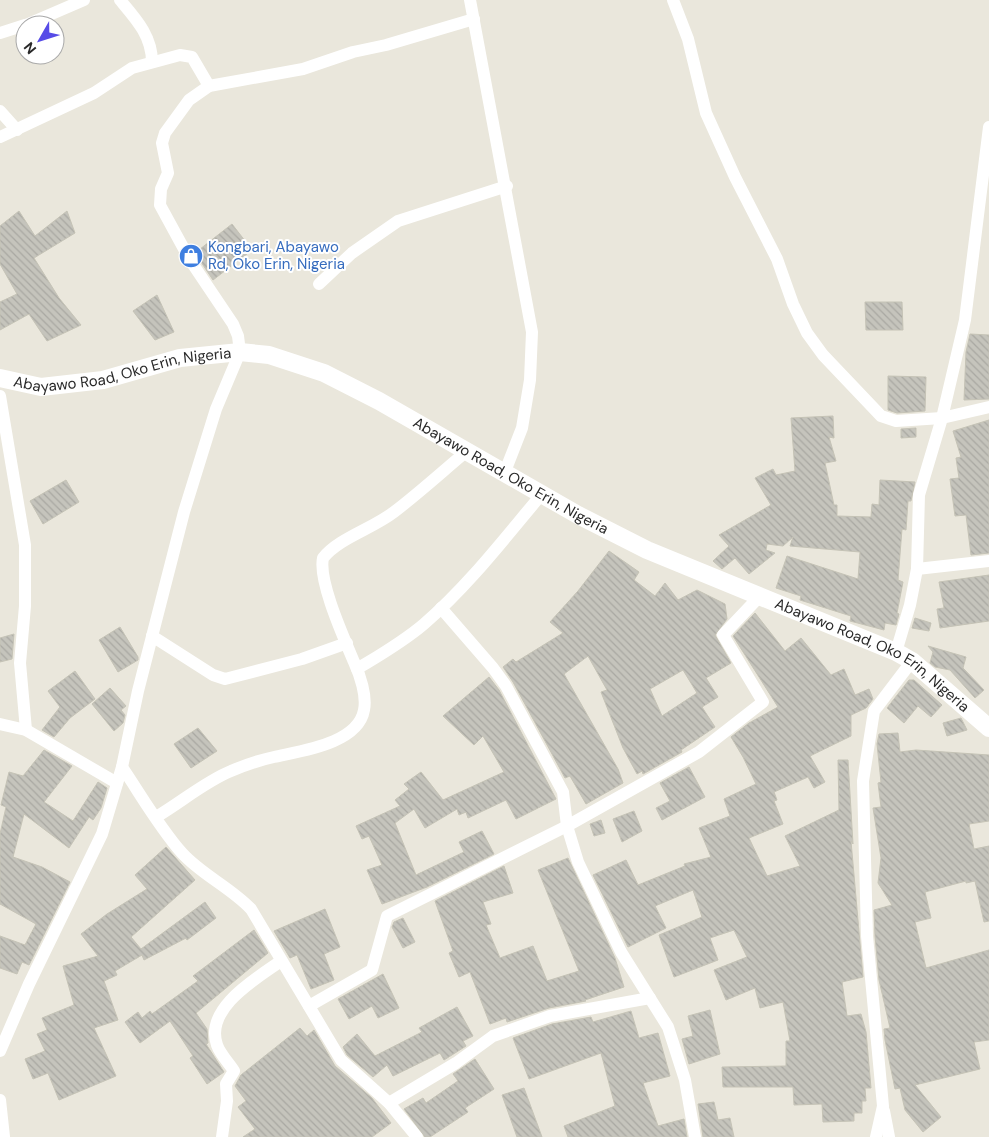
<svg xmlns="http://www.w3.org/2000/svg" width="989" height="1137" font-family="'DM Sans',sans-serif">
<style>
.building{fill:url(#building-back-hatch);stroke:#c5c3b6;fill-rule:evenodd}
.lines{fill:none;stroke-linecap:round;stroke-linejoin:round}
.street{stroke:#fff;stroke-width:12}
.secondary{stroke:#fff;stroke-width:18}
.labels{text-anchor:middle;stroke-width:4;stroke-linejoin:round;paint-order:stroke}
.shop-label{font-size:15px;fill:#366cbe;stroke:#fff;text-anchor:start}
.street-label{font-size:15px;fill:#292929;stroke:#fff}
</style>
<defs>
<pattern id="building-back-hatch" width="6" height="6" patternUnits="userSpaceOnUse" patternTransform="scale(1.25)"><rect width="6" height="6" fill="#c5c4bc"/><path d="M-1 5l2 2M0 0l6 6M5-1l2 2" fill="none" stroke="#a9a8a2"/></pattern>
</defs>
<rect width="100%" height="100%" fill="#eae7dc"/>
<g class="building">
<path d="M19,211L35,236L67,211L75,233L34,258L59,298L81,325L47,341L29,314L0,330V302L17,294L0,264V226Z"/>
<path d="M232,224L252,250L213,280L195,253Z"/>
<path d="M157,295L174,332L155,340L133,311Z"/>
<path d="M865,302H902L903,330H866Z"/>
<path d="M970,334L989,335V399L964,400L966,352Z"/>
<path d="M888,376L926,377L925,411L897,413L888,410Z"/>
<path d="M833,416L834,438L829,437L836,461L825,463L834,505H837V516L871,517L872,504L879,505L880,480L915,482L911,501H908L906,530L902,529L898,580L903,582L897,613L899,614L896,625L885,623L884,630L850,621L851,616L800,600L801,596L776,588L787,556L858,579L860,552L790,546L793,537L783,546L767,544L766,550L775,553L749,574L735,558L722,569L713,561L729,546L719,535L771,505L755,478L773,469L776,475L795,471L791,418Z"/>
<path d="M989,420V553L971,555L966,515L955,516L950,479L959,478L956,458L961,457L953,431Z"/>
<path d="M916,428V437L901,438V429Z"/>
<path d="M66,480L79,502L43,524L30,501Z"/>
<path d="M609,551L639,572L634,580L655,596L665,583L678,600L697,590L725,604L727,619L715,635L731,663L706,678L718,697L702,707L715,727L681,750L682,752L643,774L642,771L637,774L623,748L601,692L607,690L588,656L564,674L618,769L623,783L586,804L570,776L565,778L513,682L503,667L513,659L516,662L563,633L550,622L578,591ZM683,670L697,693L662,716L650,689Z"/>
<path d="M989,575V621L940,628L937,609L944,608L939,582Z"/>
<path d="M755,613L785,651L801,638L831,675L844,669L855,695L869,689L873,699L866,708L851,715V736L810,756L825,782L814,788L808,777L774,792L777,800L774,801L783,824L749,838L767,876L800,866L785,836L839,810L838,760H848L853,844L851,841L863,977L842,982L847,1016L861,1014L866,1032L871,1088H865L866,1101H862V1113H854V1121L823,1122L822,1104L794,1105L793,1087H723L722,1067L786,1066V1041H790L783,1002L760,1008L755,988L726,1000L714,970L747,957L734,930L710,938L718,960L674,977L659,935L702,917L693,890L655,906L666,928L628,947L593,875L626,860L638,885L685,866L684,864L711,857L699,828L730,816L724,799L756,784L743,757L731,737L749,723L778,707L733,636Z"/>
<path d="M915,618L931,623L929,631L912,628Z"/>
<path d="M120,627L138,657V660L118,672L99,640Z"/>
<path d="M14,634L12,659L0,662V638Z"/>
<path d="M928,646L966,657L963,668L984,690L975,698L950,670L935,667L930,663L933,652Z"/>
<path d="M75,671L95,699L70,718L54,737L42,730L60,707L48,691Z"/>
<path d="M489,677L499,690L556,799L516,819L506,800L468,818L466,812L459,815L457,809L425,828L414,809L395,823L416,875L464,852L459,842L482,831L494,854L427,887L382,904L367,870L382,865L369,836L362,839L356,826L400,806L395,800L409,789L404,784L421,772L443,800L504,772L483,736L474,745L443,716Z"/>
<path d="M909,680H914L942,705L931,717L918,706L904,723L887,708Z"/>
<path d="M110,688L126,706L121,710L125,715L123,723L114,731L92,704Z"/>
<path d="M961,718L967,730L947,736L943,723Z"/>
<path d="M198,728L217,751L191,768L174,744Z"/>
<path d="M898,733L900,752L916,750L989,755V821L969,824L974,849L989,846V921L984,922L975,881L966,883V881L925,892L931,918L915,922L926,968L989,950V1040L974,1042L980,1069L915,1085L941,1117L923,1132L905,1110L900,1088L895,1089L885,1040L884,1029L890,1028L879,980L875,936L874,910L892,905L878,883L881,858L873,808L881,807L878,783L881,782L877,744L879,734Z"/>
<path d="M44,750L72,766L44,802L73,821L98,782L107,788L101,808L93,820L89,817L69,848L24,814L13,857L42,867L70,882L29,965L22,962L17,974L0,968V936L25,945L36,924L0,904V834L6,807L1,805L9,772L23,776Z"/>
<path d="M689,767L705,797L662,820L656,808L670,801L660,783Z"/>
<path d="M634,811L642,831L622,842L613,819Z"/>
<path d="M601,820L605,833L594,836L590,824Z"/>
<path d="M166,847L195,880L131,937L141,949L205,902L216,918L187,940L186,938L144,960L142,955L115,971L117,975L104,981L118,1020L94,1028L116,1076L59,1100L48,1073L33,1079L25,1059L45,1051L37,1034L47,1030L42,1018L74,1005L63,966L98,956L81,934L107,914L147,889L135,875Z"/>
<path d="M568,858L615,958L624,987L585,1000L586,1001L549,1008L507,1022L506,1018L490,1024L470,972L459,977L449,953L453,951L435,901L504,866L513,893L483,902L491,924L486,925L500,958L533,946L547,981L579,971L538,870Z"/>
<path d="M325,909L340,947L324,954L334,980L311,989L297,955L290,958L274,931Z"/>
<path d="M403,918L415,942L403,948L392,927L394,922Z"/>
<path d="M254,930L268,953L196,1013L207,1029L208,1043L206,1044L224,1072L207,1084L190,1058L193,1056L170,1021L140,1043L125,1022L138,1012L142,1018L150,1011L152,1014L198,981L193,976Z"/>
<path d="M383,974L399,1008L378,1018L372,1006L349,1019L338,999Z"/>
<path d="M457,1007L473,1036L463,1041L466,1046L444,1060L440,1053L393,1076L387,1065L373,1077L347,1055L343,1047L357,1034L375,1056L422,1032L419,1028Z"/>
<path d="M710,1010L720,1054L689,1064L682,1039L693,1036L688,1016Z"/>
<path d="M631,1011L639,1038L658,1033L670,1076L643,1083L658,1126L684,1119L687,1137H568L564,1126L615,1106L601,1053L529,1079L513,1038L552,1024L591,1017L593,1022Z"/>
<path d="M300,1028L307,1036L314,1030L335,1066L372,1098L391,1123L372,1137H243L255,1129L238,1107L246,1101L235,1086L241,1075Z"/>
<path d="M475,1059L494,1089L465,1108L468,1112L430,1137H425L404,1109L423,1098L426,1103L458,1081L453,1074Z"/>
<path d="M524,1088L542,1137H517L502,1095Z"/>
<path d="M714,1102L718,1120L730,1118L734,1137H703L698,1104Z"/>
</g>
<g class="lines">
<g class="street">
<path d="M120,0C136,19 152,36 152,62"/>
<path d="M470,0L532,332L530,380L522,428L504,474"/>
<path d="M673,0L688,39L706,113L735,177L777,259L793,304L807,333L823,355L881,416L896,421L942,418L989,407"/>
<path d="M26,25L84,0"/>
<path d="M0,33L25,25"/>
<path d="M0,111L17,130"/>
<path d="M0,137L94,93L132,68L180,55L192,57L209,86"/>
<path d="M319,284L352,253L398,221L507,186"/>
<path d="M0,396L25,545V606L20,663L26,730"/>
<path d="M917,569L989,561"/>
<path d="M441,608L493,668L506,686L563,792L567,826L578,862L621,952L668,1027L685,1080L695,1137"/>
<path d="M152,636L213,675L225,679L302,659L347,643"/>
<path d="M896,652L910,605L917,569L919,495L942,418L965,320L989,127"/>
<path d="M357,669C380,655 403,642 424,624C468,586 504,539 541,495"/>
<path d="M0,724L26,730L117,783"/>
<path d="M122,767C141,795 159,827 182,853C202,875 230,887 251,909L341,1060L389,1103L417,1137"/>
<path d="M156,817C180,803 206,781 231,771C245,765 260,760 274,757C300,751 358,744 364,710C367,696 360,675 354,662C344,638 318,581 323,558C339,538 372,529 394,512C419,493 443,471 467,451"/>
<path d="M309,1006L372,970L387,916L567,826L699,752L763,702L723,635L759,597"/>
<path d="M0,1051L29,984L102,834L122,767L138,691L184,512L216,409L240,352L238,336L233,324L190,260L160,205L161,189L168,173L162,143L165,133L189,100L209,86L303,69L353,52L386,45L474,19"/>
<path d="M0,1100L4,1137"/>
<path d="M389,1103L456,1063L493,1036L550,1016L650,998"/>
<path d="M884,1111L889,1137"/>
<path d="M222,1137L227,1101L226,1084L234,1071C229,1063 220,1054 217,1045C204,1008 257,978 281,961"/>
<path d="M876,1137L883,1106L867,936L863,781L874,711L912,661"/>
</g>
<path class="secondary" id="s1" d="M0,378L41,387L103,380L180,358L240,352L269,355L324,373L379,401L578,515L647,550L896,652L912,661L989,728"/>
</g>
<defs>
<g id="shop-disc" transform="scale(1.25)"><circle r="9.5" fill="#3f7fe0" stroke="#fff"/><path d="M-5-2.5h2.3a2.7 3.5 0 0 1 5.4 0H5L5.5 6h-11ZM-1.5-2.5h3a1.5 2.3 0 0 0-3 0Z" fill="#fff"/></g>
</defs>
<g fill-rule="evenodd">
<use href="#shop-disc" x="191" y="256"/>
</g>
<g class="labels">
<g class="shop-label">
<text x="208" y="252">Kongbari, Abayawo<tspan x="208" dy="17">Rd, Oko Erin, Nigeria</tspan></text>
</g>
<g class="street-label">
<text dy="5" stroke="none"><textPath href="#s1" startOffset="125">Abayawo Road, Oko Erin, Nigeria</textPath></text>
<text dy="5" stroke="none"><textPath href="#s1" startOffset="545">Abayawo Road, Oko Erin, Nigeria</textPath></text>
<text dy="5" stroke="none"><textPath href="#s1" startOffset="950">Abayawo Road, Oko Erin, Nigeria</textPath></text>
</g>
</g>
<g transform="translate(40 40) rotate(231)"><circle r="24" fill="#ffffff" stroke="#a9a9a9"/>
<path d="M0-4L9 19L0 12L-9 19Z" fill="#574ce7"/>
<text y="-8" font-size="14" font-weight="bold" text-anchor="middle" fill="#292929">N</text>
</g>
</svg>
